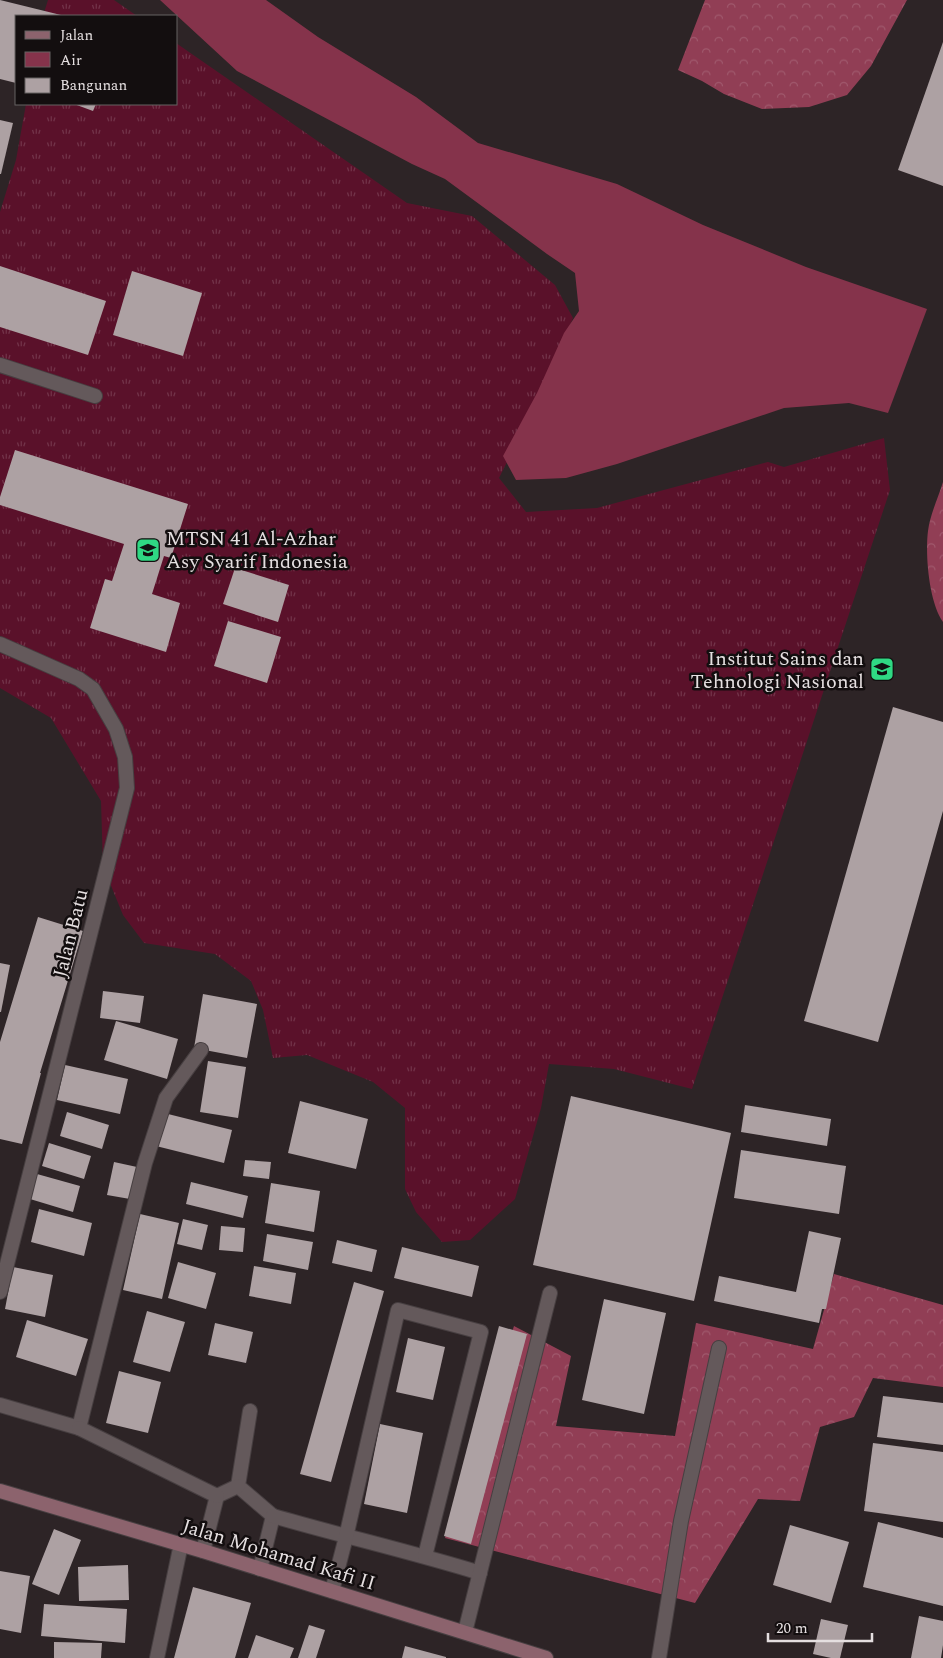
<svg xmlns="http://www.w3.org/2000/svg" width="943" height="1658" font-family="Spectral,serif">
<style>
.grass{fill:url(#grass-tufts)}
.forest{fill:url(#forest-crowns)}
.water{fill:#85334b}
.building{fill:#ada1a3}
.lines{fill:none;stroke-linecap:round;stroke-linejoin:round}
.service-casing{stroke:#473f41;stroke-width:16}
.minor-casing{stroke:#473f41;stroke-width:16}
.tertiary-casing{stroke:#473f41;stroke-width:16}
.secondary-casing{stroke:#473f41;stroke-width:16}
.service{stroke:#64595b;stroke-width:14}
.minor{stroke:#64595b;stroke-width:14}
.tertiary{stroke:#64595b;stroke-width:14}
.secondary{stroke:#8c636d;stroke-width:14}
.labels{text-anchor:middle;stroke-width:5;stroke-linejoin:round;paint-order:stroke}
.poi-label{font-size:20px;fill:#e5dfe0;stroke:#130e0f;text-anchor:start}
.street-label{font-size:20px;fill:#e5dfe0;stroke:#130e0f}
</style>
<defs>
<pattern id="grass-tufts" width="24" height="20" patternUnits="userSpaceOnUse" patternTransform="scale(1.25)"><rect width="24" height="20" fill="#5a112a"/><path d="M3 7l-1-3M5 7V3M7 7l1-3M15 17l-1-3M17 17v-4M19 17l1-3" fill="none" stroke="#723349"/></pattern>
<pattern id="forest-crowns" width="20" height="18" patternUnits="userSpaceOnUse" patternTransform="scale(1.25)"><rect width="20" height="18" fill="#913e55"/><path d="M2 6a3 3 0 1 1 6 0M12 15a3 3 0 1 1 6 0" fill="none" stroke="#a0596d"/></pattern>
</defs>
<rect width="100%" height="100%" fill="#2d2426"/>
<g class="grass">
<path d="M48,0H114L137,16H43Z"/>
<path d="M176,43L407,203L472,216L555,285L573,318L535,406L499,478L526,512L597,508L768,462L784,467L884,438L890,490L692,1089L614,1069L549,1064L541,1108L515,1199L470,1240L442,1242L416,1212L405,1189V1108L373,1082L307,1055L273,1058L263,1010L251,981L215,954L144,943L123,915L103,866L101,801L51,718L0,688V212L16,160L26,104H176Z"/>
</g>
<g class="forest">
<path d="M705,0H907L871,66L847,95L809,107L762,109L724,94L702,81L678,70Z"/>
<path d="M943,482V622C929,602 925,555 928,531C930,515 938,498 943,482Z"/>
<path d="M834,1274L943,1305V1387L873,1378L854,1417L820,1427L800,1501L758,1499L695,1603L445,1538L514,1326L571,1356L556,1426L675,1436L696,1323L813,1349Z"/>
</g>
<path class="water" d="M160,0H266L318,37L416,97L478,143L617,184L703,225L806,267L927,309L888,413L849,403L784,408L617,464L566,478L516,480L503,456L537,393L564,333L579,311L575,273L547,254L445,179L412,164L237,71Z"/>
<g class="building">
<path d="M0,0L65,16H16V83L0,79Z"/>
<path d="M943,42V186L898,170Z"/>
<path d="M74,104H96L93,111Z"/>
<path d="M0,120L13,123L1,174H0Z"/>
<path d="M0,266L106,301L88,355L0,327Z"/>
<path d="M132,271L202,293L183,356L113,335Z"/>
<path d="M15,450L188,504L171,558L164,556L152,594L180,603L166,652L90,628L105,579L112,581L124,544L0,505V497Z"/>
<path d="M235,568L289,585L278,622L223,604Z"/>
<path d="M228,621L281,637L267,683L214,666Z"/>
<path d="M893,707L943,722V811L878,1042L804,1021Z"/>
<path d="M38,917L83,931L40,1073H41L22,1144L0,1139V1042Z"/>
<path d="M0,963L10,965L1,1012H0Z"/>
<path d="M103,991L144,996L140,1023L100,1018Z"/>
<path d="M203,994L257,1004L247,1058L194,1048Z"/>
<path d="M116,1021L178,1039L167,1079L104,1060Z"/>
<path d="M208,1061L246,1067L238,1118L200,1112Z"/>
<path d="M65,1065L128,1079L120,1114L57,1100Z"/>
<path d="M571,1096L731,1133L694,1301L533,1265Z"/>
<path d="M300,1101L368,1119L356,1169L288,1153Z"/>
<path d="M745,1105L831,1119L827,1146L741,1132Z"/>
<path d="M67,1112L109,1125L102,1149L60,1136Z"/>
<path d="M164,1113L232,1130L224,1163L156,1146Z"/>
<path d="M49,1143L91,1156L84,1179L42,1166Z"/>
<path d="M741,1150L846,1166L839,1214L734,1198Z"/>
<path d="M245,1160L271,1162L269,1179L243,1176Z"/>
<path d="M114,1162L137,1167L130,1199L107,1195Z"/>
<path d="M37,1174L80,1186L73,1212L30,1199Z"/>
<path d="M191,1182L248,1196L243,1218L186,1204Z"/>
<path d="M271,1183L320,1191L314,1232L265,1223Z"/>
<path d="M39,1209L92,1223L84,1256L31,1242Z"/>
<path d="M140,1214L179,1223L162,1299L123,1290Z"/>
<path d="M183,1219L208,1225L202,1250L177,1244Z"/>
<path d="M221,1226L245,1228L243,1252L219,1250Z"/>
<path d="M809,1231L841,1238L826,1309H822L819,1323L714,1301L719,1276L796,1292Z"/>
<path d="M267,1234L313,1242L308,1270L263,1261Z"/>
<path d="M337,1240L377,1250L372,1272L332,1263Z"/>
<path d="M402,1247L479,1266L472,1297L394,1278Z"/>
<path d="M178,1262L216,1273L206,1309L168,1298Z"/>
<path d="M254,1266L296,1273L291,1304L249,1296Z"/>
<path d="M13,1267L53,1275L45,1317L5,1309Z"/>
<path d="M354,1282L384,1291L331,1482L300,1474Z"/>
<path d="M604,1299L666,1313L644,1414L582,1400Z"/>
<path d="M147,1311L185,1322L170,1372L133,1362Z"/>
<path d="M27,1320L88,1339L76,1376L16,1357Z"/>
<path d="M215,1323L253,1332L246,1363L208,1355Z"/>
<path d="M499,1326L527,1334L471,1544L444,1536Z"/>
<path d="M408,1338L445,1347L433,1400L396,1392Z"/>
<path d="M119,1371L161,1382L148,1433L106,1423Z"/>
<path d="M883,1396L943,1403V1445L877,1437Z"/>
<path d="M380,1424L423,1433L407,1513L364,1504Z"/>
<path d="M873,1443L943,1452V1522L864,1511Z"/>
<path d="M878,1522L943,1538V1606L863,1587Z"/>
<path d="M790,1525L849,1542L831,1603L773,1585Z"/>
<path d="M54,1529L81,1540L59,1595L32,1584Z"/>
<path d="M128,1565L129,1600L79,1601L78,1567Z"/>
<path d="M0,1571L30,1576L21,1633L0,1629Z"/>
<path d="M193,1587L251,1603L235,1658H174Z"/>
<path d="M44,1604L127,1609L125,1643L41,1636Z"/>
<path d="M919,1616L943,1621V1645L941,1658H911Z"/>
<path d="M821,1619L848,1625L840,1658H831L813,1654Z"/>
<path d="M309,1625L325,1630L316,1658H298Z"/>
<path d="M256,1635L294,1648L290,1658H248Z"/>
<path d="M54,1642L102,1643L101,1658H54Z"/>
<path d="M405,1646L446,1657V1658H402Z"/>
</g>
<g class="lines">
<g class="service-casing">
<g id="service">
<path d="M0,365L95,396"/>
<path d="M0,644L79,679L93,689L116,729L125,757L127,788L0,1292"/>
<path d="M250,1411L238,1486L273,1516L260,1569"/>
<path d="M273,1516C342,1536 412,1552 480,1573"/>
<path d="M203,1551L217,1496L238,1486"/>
<path d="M332,1591L346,1537L398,1310L481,1332L425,1556"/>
<path d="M465,1632L550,1293"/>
<path d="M659,1658L681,1521L719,1348"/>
</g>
</g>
<g class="minor-casing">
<g id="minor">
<path d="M0,1405L79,1428L145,1163L166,1098L201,1050"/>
<path d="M79,1428L217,1496"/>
</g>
</g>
<g class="tertiary-casing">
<path id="tertiary" d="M157,1658L181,1544"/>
</g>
<g class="secondary-casing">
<path id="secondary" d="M0,1491L203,1551L546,1658"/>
</g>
<use href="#service" class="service"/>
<use href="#minor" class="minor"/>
<use href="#tertiary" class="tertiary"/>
<use href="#secondary" class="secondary"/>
</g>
<defs>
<g id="school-square" transform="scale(1.25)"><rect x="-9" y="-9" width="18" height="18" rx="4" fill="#2fd883" stroke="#130e0f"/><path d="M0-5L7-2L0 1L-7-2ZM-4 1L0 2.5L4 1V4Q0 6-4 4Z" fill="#111"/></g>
<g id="university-square" transform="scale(1.25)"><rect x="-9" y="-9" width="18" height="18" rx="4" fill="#2fd883" stroke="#130e0f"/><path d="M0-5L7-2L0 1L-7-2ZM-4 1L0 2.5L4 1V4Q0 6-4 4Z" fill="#111"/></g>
</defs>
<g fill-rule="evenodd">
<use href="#school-square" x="148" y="550"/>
<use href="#university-square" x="882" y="669"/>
</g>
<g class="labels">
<g class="poi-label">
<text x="166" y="545">MTSN 41 Al-Azhar<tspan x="166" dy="23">Asy Syarif Indonesia</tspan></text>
<text x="864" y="665" text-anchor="end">Institut Sains dan<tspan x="864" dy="23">Tehnologi Nasional</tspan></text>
</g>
<g class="street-label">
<text transform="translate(70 933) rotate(-76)" y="7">Jalan Batu</text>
<text transform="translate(279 1554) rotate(17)" y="7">Jalan Mohamad Kafi II</text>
</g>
</g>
<rect x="15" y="15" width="162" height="90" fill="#130e0f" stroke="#676263"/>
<rect x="25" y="31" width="25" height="8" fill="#8c636d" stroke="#676263"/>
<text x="60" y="40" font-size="15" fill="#e5dfe0">Jalan</text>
<rect x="25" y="52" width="25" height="15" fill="#85334b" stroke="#676263"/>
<text x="60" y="65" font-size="15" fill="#e5dfe0">Air</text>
<rect x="25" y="78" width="25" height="15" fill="#ada1a3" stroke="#676263"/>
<text x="60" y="90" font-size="15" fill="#e5dfe0">Bangunan</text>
<path d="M768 1633v8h104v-8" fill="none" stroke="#e5dfe0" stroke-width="2.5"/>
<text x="776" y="1633" font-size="15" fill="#e5dfe0" stroke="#130e0f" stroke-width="4" paint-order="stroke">20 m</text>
</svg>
